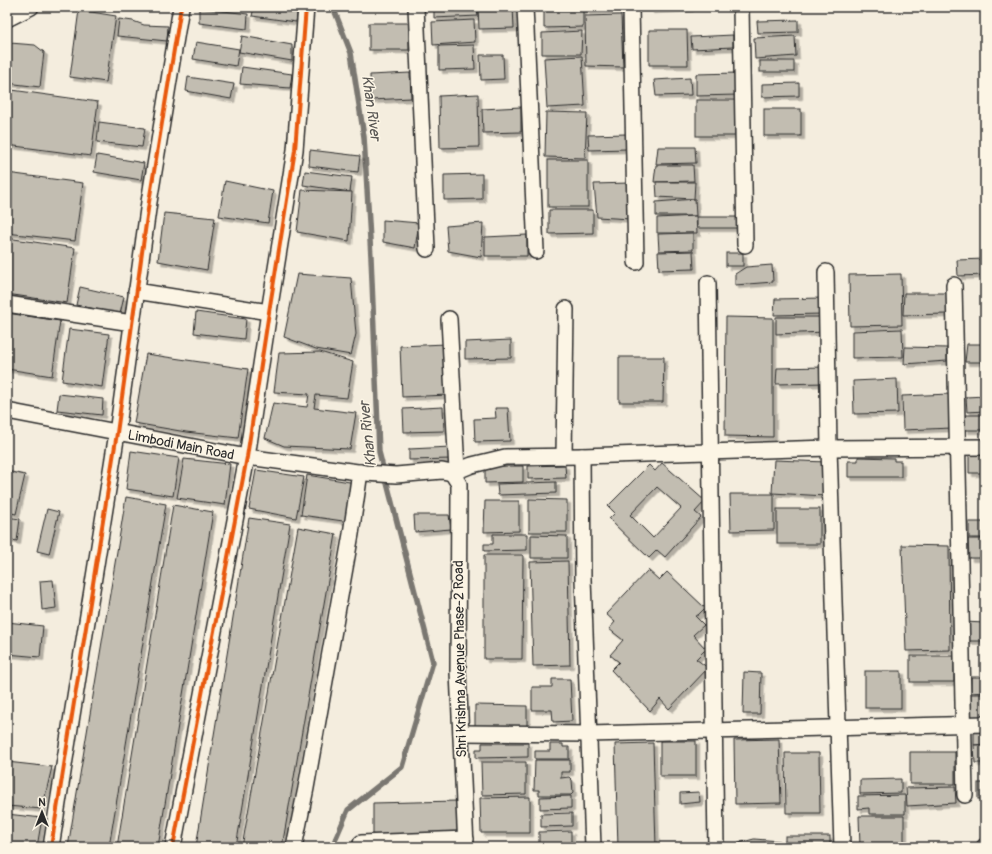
<svg xmlns="http://www.w3.org/2000/svg" width="992" height="854" font-family="Pangolin,sans-serif">
<defs>
<filter id="shadow"><feDropShadow dx="3.5" dy="3.5" stdDeviation="0" flood-color="#0004"/></filter>
</defs>
<rect width="100%" height="100%" fill="#f4edde"/>
<filter id="ink" filterUnits="userSpaceOnUse"><feTurbulence type="fractalNoise" baseFrequency=".025" numOctaves="2"/><feDisplacementMap in="SourceGraphic" scale="8" xChannelSelector="R" yChannelSelector="G"/><feConvolveMatrix kernelMatrix="1 2 1 2 8 2 1 2 1" color-interpolation-filters="sRGB"/></filter>
<g filter="url(#ink)">
<g fill="none" stroke-linecap="round" stroke-linejoin="round">
<!-- stream -->
<path stroke="#7a7771" stroke-width="5.5" d="M332 847 348 810 402 767 433 662 379 452 371 257 364 137 351 53 333 7"/>
</g>
<!-- building -->
<g fill="#c2bdb1" stroke="#2b2b2b" fill-rule="evenodd" filter="url(#shadow)">
<path d="M254 7H298L296 22 252 16Z"/>
<path d="M434 7H477L478 16 434 18Z"/>
<path d="M478 7H513L514 28 479 29Z"/>
<path d="M544 7H583V27L544 28Z"/>
<path d="M586 7H622V10L586 11Z"/>
<path d="M650 7H690V8L650 10Z"/>
<path d="M199 8 248 14 247 29 199 23Z"/>
<path d="M79 10 116 16 106 82 70 77Z"/>
<path d="M621 15 623 67 586 66 585 16Z"/>
<path d="M119 19 133 21 144 25 168 26 167 41 117 36Z"/>
<path d="M474 20 475 42 433 45 432 22Z"/>
<path d="M798 20V32L758 33 757 21Z"/>
<rect x="369" y="23" width="40" height="27"/>
<path d="M649 30H687L688 65H649Z"/>
<path d="M582 31 581 54H542V33Z"/>
<path d="M733 35V47L692 49 691 37Z"/>
<path d="M7 36 10 43 35 45 44 52 40 87 7 83Z"/>
<path d="M242 36 292 45V61L239 52Z"/>
<path d="M795 36 796 56 755 59 754 38Z"/>
<path d="M196 42 239 49 236 66 193 59Z"/>
<path d="M474 45 475 69 439 70V46Z"/>
<path d="M480 55H503L504 79 481 80Z"/>
<path d="M582 56 585 106 547 108 544 58Z"/>
<rect x="760" y="61" width="34" height="11"/>
<path d="M242 67 292 74 290 88 240 84Z"/>
<path d="M410 73 411 98 371 100 370 75Z"/>
<path d="M737 73V95L696 96V74Z"/>
<path d="M188 77 234 84 231 99 186 91Z"/>
<path d="M690 78 691 95 656 96 654 80Z"/>
<path d="M799 83V96L762 97V84Z"/>
<path d="M12 90 98 102 91 156 7 145V128Z"/>
<path d="M478 94 479 147 440 148 439 96Z"/>
<rect x="696" y="100" width="39" height="36"/>
<path d="M521 107V132L483 133 482 109Z"/>
<rect x="764" y="109" width="37" height="27"/>
<path d="M546 112 587 113 585 158 545 157Z"/>
<path d="M99 122 145 128 142 147 97 142Z"/>
<path d="M627 134V149L589 150 588 135Z"/>
<path d="M658 147H695L696 163 656 164Z"/>
<path d="M310 150 360 156 358 172 309 166Z"/>
<path d="M97 155 144 163 141 180 94 172Z"/>
<rect x="548" y="160" width="40" height="47"/>
<path d="M656 165H693L694 181 654 182Z"/>
<path d="M305 171 352 177 350 192 303 185Z"/>
<path d="M7 173 83 183 75 241 7 233Z"/>
<path d="M482 174V199L444 200V175Z"/>
<path d="M225 181 273 191 268 223 219 216Z"/>
<path d="M656 182H695L694 199 657 197Z"/>
<path d="M629 183 631 219 597 217 594 184Z"/>
<path d="M302 190 352 192 349 241 297 232Z"/>
<path d="M695 199 696 216H656V202Z"/>
<path d="M549 210H593V233L549 234Z"/>
<path d="M164 213 215 218 207 270 158 261Z"/>
<path d="M696 216 697 233H657V218Z"/>
<rect x="697" y="217" width="41" height="11"/>
<path d="M383 220 419 223 415 248 383 242Z"/>
<path d="M483 223 481 257 448 251 446 226Z"/>
<path d="M693 233V250L659 251 658 234Z"/>
<path d="M527 235V256H485V237Z"/>
<path d="M7 238 75 248 67 303 7 294Z"/>
<path d="M693 251 694 269 659 270 658 252Z"/>
<rect x="726" y="253" width="17" height="13"/>
<path d="M985 259V275L958 276 957 260Z"/>
<path d="M772 265 773 282 735 285V274L746 267Z"/>
<path d="M297 274 351 278 356 334 351 355 316 349 284 337Z"/>
<path d="M901 274 902 325 850 326 849 275Z"/>
<path d="M80 287 124 297 120 314 76 305Z"/>
<path d="M904 293H947V314L903 315Z"/>
<path d="M823 298V314L774 315 775 299Z"/>
<path d="M196 312 246 319 244 339 194 333Z"/>
<path d="M7 313 60 321 52 376 7 369Z"/>
<path d="M726 317 773 318V437L725 436Z"/>
<path d="M776 317H824L825 332 776 334Z"/>
<path d="M69 329 109 334 102 387 62 381Z"/>
<path d="M902 329 903 357 852 358V331Z"/>
<path d="M511 340V358L465 359V342Z"/>
<path d="M446 344 448 395 402 397 400 346Z"/>
<path d="M967 344H985V362H965Z"/>
<path d="M905 347 947 348V361L904 364Z"/>
<path d="M320 352 353 362 347 398 316 395 314 408 356 413 350 449 284 446 265 438 273 403 307 407 309 394 274 392 279 353Z"/>
<path d="M146 354 248 369 238 438 186 432 134 423Z"/>
<path d="M619 357H664L663 402H619Z"/>
<path d="M825 367V383L776 384 777 368Z"/>
<path d="M897 379 898 413 854 414 853 381Z"/>
<path d="M59 394 103 399 102 415 57 410Z"/>
<path d="M950 394 952 428 903 430 902 396Z"/>
<path d="M985 396V411L967 412 966 397Z"/>
<path d="M443 407 444 431 404 432 403 409Z"/>
<path d="M495 408H508L510 441 475 442 474 419 496 418Z"/>
<rect x="965" y="415" width="20" height="15"/>
<path d="M451 447V459L409 460V449Z"/>
<path d="M131 451 179 458 173 496 126 489Z"/>
<path d="M969 454 985 455V473H969Z"/>
<path d="M858 457 894 458V461H901V477H848V461H858Z"/>
<path d="M184 459 230 464 225 505 177 498Z"/>
<path d="M774 460 827 462 826 496 772 493Z"/>
<path d="M662 463 705 501 695 512 701 517 665 557 657 550 649 558 609 519 615 513 608 506 649 465 655 471ZM657 487 681 508 653 538 630 515Z"/>
<path d="M565 465 566 478 528 479V466Z"/>
<path d="M485 466H523V482L485 483Z"/>
<path d="M256 470 304 477 296 518 249 509Z"/>
<path d="M7 471 25 475 16 514 7 512Z"/>
<path d="M307 475 356 483 350 522 301 515Z"/>
<path d="M556 482V493L498 495 497 484Z"/>
<path d="M730 494H774V530L731 531Z"/>
<path d="M126 497 166 504 109 847H68Z"/>
<path d="M529 499 567 500V532H529Z"/>
<path d="M485 501H519V531L484 532Z"/>
<path d="M173 505 213 512 158 847H117Z"/>
<path d="M47 509 59 512 49 554 37 551Z"/>
<rect x="777" y="509" width="43" height="35"/>
<path d="M414 515H449L451 529 415 532Z"/>
<path d="M7 517 20 519 17 541 7 539Z"/>
<path d="M249 518 290 524 236 847H196Z"/>
<rect x="969" y="522" width="16" height="16"/>
<path d="M298 527 336 534 282 847H242Z"/>
<path d="M493 534H527V550L484 551V544H493Z"/>
<path d="M531 535 567 536V558H531Z"/>
<path d="M968 539H985V558H969Z"/>
<path d="M902 545 949 546 950 650 906 651Z"/>
<path d="M484 555H523L522 659H484Z"/>
<path d="M568 561 570 665 533 666 530 562Z"/>
<path d="M648 570 659 580 667 572 705 608 698 615 695 616 704 625 693 635 706 649 696 659 708 668 669 709 660 699 650 711 611 670 619 662 610 655 623 640 609 629 615 622 606 614Z"/>
<path d="M53 580 56 608 42 610 40 581Z"/>
<path d="M7 622 43 626 40 657 7 654Z"/>
<path d="M964 622 985 623V641H964Z"/>
<rect x="910" y="656" width="44" height="26"/>
<rect x="865" y="671" width="36" height="37"/>
<path d="M744 672 761 673 760 714H743Z"/>
<path d="M971 677H985V692L971 693Z"/>
<path d="M552 679H570L572 721 553 722 552 710H532V687H552Z"/>
<path d="M969 694H985V717L970 718Z"/>
<path d="M475 705 527 706V727L475 726Z"/>
<path d="M985 727V744L974 745V728Z"/>
<path d="M779 739 781 803 735 804 734 740Z"/>
<rect x="660" y="741" width="36" height="35"/>
<path d="M482 743H528V757L476 758V749H482Z"/>
<path d="M653 743 656 847H618L615 744Z"/>
<path d="M550 744H563V747H569V759H535V751H550Z"/>
<path d="M974 745H985V763H975Z"/>
<rect x="910" y="752" width="45" height="32"/>
<path d="M785 753H819L820 813H786Z"/>
<path d="M535 760H570V772H561V778L569 777 572 780 573 793 571 795H539V790H534Z"/>
<path d="M7 762 52 767 42 809 7 806Z"/>
<path d="M481 762H526V794L482 795Z"/>
<path d="M901 779V793L860 794V780Z"/>
<rect x="978" y="783" width="7" height="16"/>
<path d="M955 787 956 803 907 806 906 788Z"/>
<path d="M699 792 700 802 680 804V793Z"/>
<path d="M905 795V814H869V808L858 809V796Z"/>
<path d="M571 796V808L540 809V797Z"/>
<path d="M530 797V833H481L480 798Z"/>
<path d="M457 801 458 834 373 836V803Z"/>
<path d="M572 813V826L541 827V814Z"/>
<path d="M7 814 42 818 37 847H7Z"/>
<path d="M859 816H904V847H860Z"/>
<path d="M571 831V844H539V832Z"/>
<rect x="785" y="836" width="45" height="11"/>
<path d="M754 839 780 841V847H735V844Z"/>
</g>
<g fill="none" stroke-linecap="round" stroke-linejoin="round">
<defs>
<g id="street">
<path d="M416 7 427 249"/>
<path d="M525 7 536 251"/>
<path d="M631 7 636 262"/>
<path d="M741 7 745 245"/>
<path d="M7 19 31 7"/>
<path d="M826 272 829 448 842 847"/>
<path d="M708 283 716 847"/>
<path d="M954 285 965 795"/>
<path d="M136 291 269 312"/>
<path d="M7 304 132 323"/>
<path d="M449 319 457 471"/>
<path d="M7 411 247 457 365 473 396 475 442 471 452 473"/>
<path d="M564 456 566 309"/>
<path d="M582 456 583 579 593 847"/>
<path d="M452 473 472 465 505 457 582 456 829 448 985 447"/>
<path d="M452 473 459 484 458 672 466 847"/>
<path d="M461 733 589 734 985 724"/>
<path d="M361 843 466 839"/>
<path d="M51 847 117 433 149 202 181 7"/>
<path d="M173 847 247 457 269 312 295 150 306 7"/>
<path d="M294 847 306 788 351 534 360 472"/>
<path d="M984 847 985 846"/>
</g>
</defs>
<!-- street casing -->
<use href="#street" stroke="#2b2b2b" stroke-width="18"/>
<!-- street -->
<use href="#street" stroke="#fcf5e5" stroke-width="15"/>
<defs>
<g id="cycleway">
<path d="M51 847 117 433 149 202 181 7"/>
<path d="M173 847 247 457 269 312 295 150 306 7"/>
</g>
</defs>
<!-- cycleway casing -->
<use href="#cycleway" stroke="#fcf5e5" stroke-width="6"/>
<!-- cycleway -->
<use href="#cycleway" stroke="#e8590c" stroke-width="4"/>
</g>
</g>
<g text-anchor="middle" dominant-baseline="central" stroke-width="3" stroke-linejoin="round" paint-order="stroke">
<!-- street labels -->
<g font-size="14" fill="#2b2b2b" stroke="#fcf5e5">
<text transform="translate(181 445) rotate(11)">Limbodi Main Road</text>
<text transform="translate(460 659) rotate(-91)">Shri Krishna Avenue Phase-2 Road</text>
</g>
<!-- water labels -->
<g font-size="15" font-style="italic" fill="#595754" stroke="#fcf5e5">
<text transform="translate(371 108) rotate(82)">Khan River</text>
<text transform="translate(368 434) rotate(-96)">Khan River</text>
</g>
</g>
<!-- margin -->
<rect width="992" height="854" fill="none" stroke="#fcf5e5" stroke-width="24"/>
<rect x="12" y="12" width="968" height="830" fill="none" stroke="#2b2b2b" stroke-width="1.5" filter="url(#ink)"/>
<!-- north arrow -->
<g transform="translate(42 812)" stroke="#fcf5e5" stroke-width="3" paint-order="stroke">
<path d="M0-3L7 15L0 10L-7 15Z" fill="#2b2b2b"/>
<text y="-6" font-size="11" font-weight="bold" text-anchor="middle" fill="#2b2b2b">N</text>
</g>
</svg>
